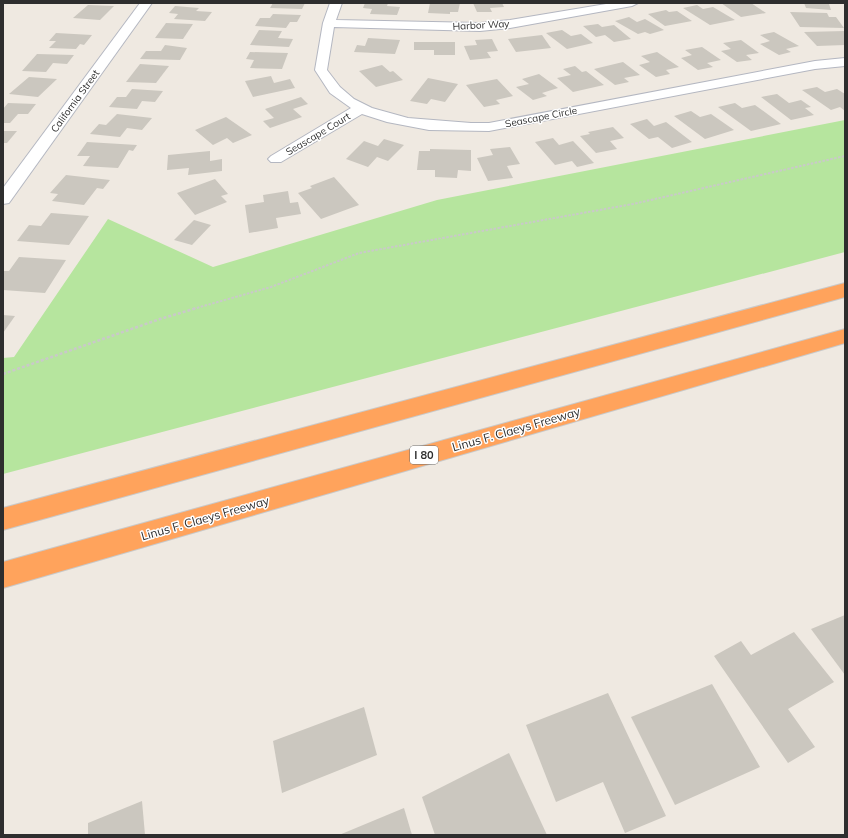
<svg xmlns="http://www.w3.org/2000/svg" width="848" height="838" font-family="Mulish,sans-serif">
<rect width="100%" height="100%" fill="#efe9e1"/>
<!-- green -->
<path fill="#b6e59e" d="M845 120V252L3 474V358L14 357 108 219 213 267 437 200Z"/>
<!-- building -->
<g fill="#cbc7bf">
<path d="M273 3H305L302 9 270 8Z"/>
<path d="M365 3H388L387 6 400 7 397 15 370 14 372 9 363 8Z"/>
<path d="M430 3H460L458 12H450V14L428 13Z"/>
<path d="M473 3H502L504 7 490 8 492 12H477Z"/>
<path d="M721 3H751L766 13 741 17Z"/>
<path d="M804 3 829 4 831 10 806 8Z"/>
<path d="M88 5 114 6 100 20 73 18Z"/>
<path d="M697 5 703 9 713 7 735 20 710 25 683 8Z"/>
<path d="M175 6 199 8 196 11 212 12 205 21 174 19 178 14 169 13Z"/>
<path d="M666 10 669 12 677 11 692 21 665 26 648 14Z"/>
<path d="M790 12 827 13 829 17H836L844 28 800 27Z"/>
<path d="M273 14 301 15 297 22H290L286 28 255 26 260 18H270Z"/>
<path d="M629 17 637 22 645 19 664 30 650 34 645 32 638 34 615 21Z"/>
<path d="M166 23 193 24 183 39 155 38Z"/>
<path d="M598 24 602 27 614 25 631 39 614 42 605 35 596 37 583 26Z"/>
<path d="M259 30 282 31 278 38 293 39 289 47 250 45Z"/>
<path d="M562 30 571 36 581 34 593 43 567 49 546 33Z"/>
<path d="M845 31V45L817 46 804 32Z"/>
<path d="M774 32 799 46 786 49 791 52 779 55 760 44 770 41 760 35Z"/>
<path d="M56 33 92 35 84 45 80 44 76 49 49 48 56 41H49Z"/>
<path d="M542 35 551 48 516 52 508 39Z"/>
<path d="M368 38 400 40 395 54 354 52 357 45 365 46Z"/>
<path d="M492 39 498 51 487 52 491 58 470 60 464 46 477 45 475 40Z"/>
<path d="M741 40 759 53 746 55 752 60 737 62 721 51 731 49 723 43Z"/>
<path d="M414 42H455V55H434V50H414Z"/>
<path d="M165 45 187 48 180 60 140 59 146 51H161Z"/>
<path d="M702 47 721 60 707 63 713 67 698 70 681 58 692 55 685 50Z"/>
<path d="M250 52 288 53 282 69 250 68 254 60 246 59Z"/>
<path d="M657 52 679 67 666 70 670 74 656 77 639 65 650 62 641 56Z"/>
<path d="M37 54 74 55 67 64 53 63 46 72 22 71Z"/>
<path d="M623 62 640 75 624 78 629 82 615 85 594 69Z"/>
<path d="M140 64 169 66 156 83 126 82Z"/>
<path d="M382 65 390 72 393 71 403 80 376 87 359 71Z"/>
<path d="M575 66 582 72 586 71 604 85 573 92 557 78 571 75 563 69Z"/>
<path d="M539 74 558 88 542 93 547 96 533 100 516 87 529 84 522 79Z"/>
<path d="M271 76 274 83 290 79 295 88 253 97 245 81Z"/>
<path d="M29 77 57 79 38 97 9 94Z"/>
<path d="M428 78 458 84 445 102 431 99 427 104 410 101Z"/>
<path d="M497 79 513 96 496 100 500 104 484 107 466 85Z"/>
<path d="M817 87 825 92 837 89 845 94V111L840 107 831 110 802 90Z"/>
<path d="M132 89 163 91 155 102 142 101 137 109 109 107 117 97H126Z"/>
<path d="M777 94 789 103 801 100 811 107 805 108 814 115 791 120 761 97Z"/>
<path d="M301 97 308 104 293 109 302 117 270 128 263 121 274 118 265 109Z"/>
<path d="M8 103 36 104 28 114H18L10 123H3V109Z"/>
<path d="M735 103 742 108 755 105 781 124 751 131 718 107Z"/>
<path d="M691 111 700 117 711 114 734 130 705 139 674 116Z"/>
<path d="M117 114 152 118 142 130 127 128 120 137 90 134 99 124 106 125Z"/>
<path d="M226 117 252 135 233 143 227 138 213 145 195 130Z"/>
<path d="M647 119 654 126 666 122 692 142 672 148 658 137 649 139 630 124Z"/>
<path d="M613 127 624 138 610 141 617 149 596 153 580 136 590 134 588 132Z"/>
<path d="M3 131H17L7 143H3Z"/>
<path d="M553 138 559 145 573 141 594 163 577 167 572 161 555 165 535 142Z"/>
<path d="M384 139 404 145 388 161 377 157 368 167 346 159 364 141 378 146Z"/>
<path d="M87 142 137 145 133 151 129 150 118 168 83 166 90 156H77Z"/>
<path d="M510 147 520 164 507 166 513 178 488 181 477 158 493 155 490 149Z"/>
<path d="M430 149 471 150V171L458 170 457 178 435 177V170H417L419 151H430Z"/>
<path d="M210 151V161L222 159V171L188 175 189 168 167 170 168 155Z"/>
<path d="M66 175 110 180 103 189 97 188 84 205 52 201 58 194 50 193Z"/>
<path d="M334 177 359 205 321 219 298 193 312 188 310 186Z"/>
<path d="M215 179 228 194 221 196 227 202 195 215 177 193Z"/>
<path d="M288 191 290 203 298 202 301 214 276 218 278 228 249 233 245 205 264 202 263 195Z"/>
<path d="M51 213 89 216 69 245 17 241 29 225 41 226Z"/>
<path d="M194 220 211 225 192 245 174 240Z"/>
<path d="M19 257 66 260 45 293 3 290V271H9Z"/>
<path d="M3 315 15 316 3 333Z"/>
<path d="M845 615V675L811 629Z"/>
<path d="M794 632 834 682 788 709 815 747 788 763 714 656 741 641 751 655Z"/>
<path d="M712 684 760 767 675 805 631 717Z"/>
<path d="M608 693 666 816 625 833 603 782 556 802 526 725Z"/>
<path d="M364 707 377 755 282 793 273 741Z"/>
<path d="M509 753 547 835H435L422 797Z"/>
<path d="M142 801 145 835H88V823Z"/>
<path d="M404 808 412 835H339Z"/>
</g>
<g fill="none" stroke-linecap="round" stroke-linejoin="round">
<defs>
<path id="minor" d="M330 3H342L336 20 480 23 510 20 612 3H638L632 6 510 28 480 31 334 27 327 70 340 87 354 99 372 108 408 118 471 123H489L815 61 845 58V66L815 69 489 131 429 130 387 122 362 114 281 162H271L268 159 271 156 351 108 330 93 315 70 323 23Z"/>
<path id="tertiary" d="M140 3H152L9 203 3 204V188Z"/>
<g id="motorway">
<path d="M845 283V297L3 530V508Z"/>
<path d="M845 329V343L3 588V562Z"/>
</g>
</defs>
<!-- minor casing -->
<use href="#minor" stroke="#b4b7c1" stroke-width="2"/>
<!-- tertiary casing -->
<use href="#tertiary" stroke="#b4b7c1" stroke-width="2"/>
<!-- motorway casing -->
<use href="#motorway" stroke="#c9c9c9" stroke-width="2"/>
<!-- path-far1 -->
<path stroke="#c9c9c9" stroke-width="2" stroke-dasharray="2.5 1.5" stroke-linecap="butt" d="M193 309 271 287 359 253 633 204 845 156"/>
<!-- path -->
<path stroke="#c9c9c9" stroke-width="2.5" stroke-dasharray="3 2" stroke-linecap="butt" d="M3 374 160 319 197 308"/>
<!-- minor -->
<use href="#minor" fill="#fff" fill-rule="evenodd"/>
<!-- tertiary -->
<use href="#tertiary" fill="#fff" fill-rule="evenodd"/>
<!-- motorway -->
<use href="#motorway" fill="#ffa35c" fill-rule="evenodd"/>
</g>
<g text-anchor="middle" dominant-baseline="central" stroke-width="3" stroke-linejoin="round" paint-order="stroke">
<!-- far-street labels -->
<g font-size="10" fill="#2e2e2e" stroke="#fff">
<text transform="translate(481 25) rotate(-3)">Harbor Way</text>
<text transform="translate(75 101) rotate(-54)">California Street</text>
<text transform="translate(541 117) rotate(-11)">Seascape Circle</text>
<text transform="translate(318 134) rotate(-31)">Seascape Court</text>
</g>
<!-- shield labels -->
<rect fill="#fff" stroke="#6d6d6d" stroke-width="1" x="410" y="446" width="28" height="18" rx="3"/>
<g font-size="11" font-weight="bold" fill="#2e2e2e">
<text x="424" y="455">I 80</text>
</g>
<!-- street labels -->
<g font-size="12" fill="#2e2e2e" stroke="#fff">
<text transform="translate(516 429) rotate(-16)">Linus F. Claeys Freeway</text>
<text transform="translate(205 518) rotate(-16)">Linus F. Claeys Freeway</text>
</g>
</g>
<!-- border -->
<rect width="848" height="838" fill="none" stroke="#2e2e2e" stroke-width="8"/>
</svg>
